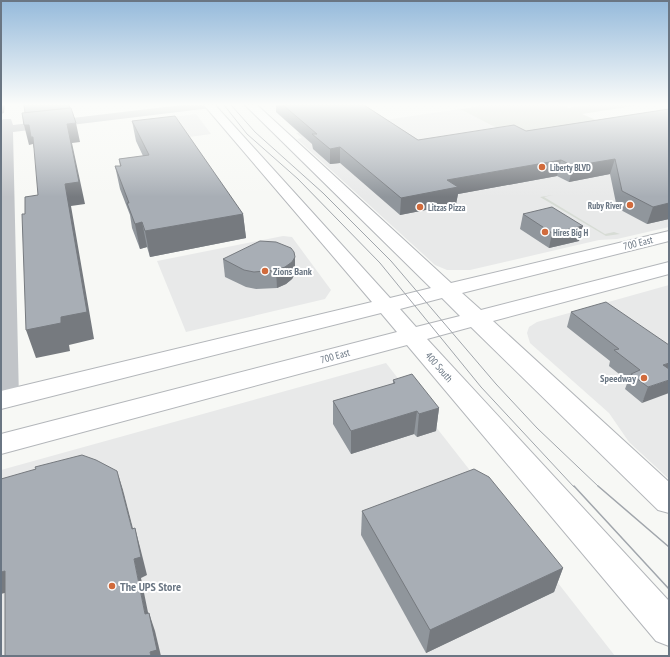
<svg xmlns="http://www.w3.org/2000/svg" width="670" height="657" font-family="'PT Sans Narrow',sans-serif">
<rect width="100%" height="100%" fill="#f7f8f5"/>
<!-- built -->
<g fill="#e8e9e9">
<path d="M460 109 514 137 669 112V227L617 239 599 240 470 270H447L435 265 297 139 302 138 296 133Z"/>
<path d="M196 114 211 134 160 141 148 120Z"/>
<path d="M283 236 292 237 331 290 325 299 186 332 157 261Z"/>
<path d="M669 285V479L629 442 609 413 530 343 527 333 529 327 537 322Z"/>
<path d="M386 363 615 656H1V470Z"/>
</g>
<!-- green -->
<g fill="#d7dcd5">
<path d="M475 105H560L568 108 591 105H639L582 114 603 123 514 137 460 109 477 107Z"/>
<path d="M553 195 544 197 605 234 614 232 620 234 606 236 540 197Z"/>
</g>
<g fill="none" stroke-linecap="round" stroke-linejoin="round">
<defs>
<path id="primary" d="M204 105H215L390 298 431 288 245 105H257L451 283 669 231V241L462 293 481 310 669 262V274L493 321 669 482V513L658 510 471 327 427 339 669 601V646L656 641 407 345 1 454V434L397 332 381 313 1 409V391L372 302ZM442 298 460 316 416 327 400 309Z"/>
</defs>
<!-- primary casing -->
<use href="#primary" stroke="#b3b6ba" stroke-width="2"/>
<!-- minor -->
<path fill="#c1c4c8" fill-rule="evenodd" d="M182 105H216L211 108 13 132 19 399 15 405 6 408 1 406V122L3 119H11L13 125Z"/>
<!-- primary -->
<use href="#primary" fill="#fff" fill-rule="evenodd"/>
<!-- tram-far1 -->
<g stroke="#a1a6ac" stroke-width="1">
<path d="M224 105 247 134 298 179 380 263 481 387 574 487"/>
<path d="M231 105 255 132 323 193 391 261 496 384 537 428 599 487"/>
</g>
<!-- tram -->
<g stroke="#a1a6ac" stroke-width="1.5">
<path d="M574 486 669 589"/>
<path d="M598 486 669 547"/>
</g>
</g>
<!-- wall -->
<g fill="#90969c">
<path d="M276 105H364L418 140 526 131 669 109V219L647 224 617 208 610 174 569 182 557 176 458 194 456 204 400 215 340 163 330 164 313 149 312 144 276 112Z"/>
<path d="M132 121 243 214 246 238 150 257 147 247 140 249 132 228 130 215 120 189 115 166H120L119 159 143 156 136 141Z"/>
<path d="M523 214 583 226 579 241 549 248 520 229Z"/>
<path d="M223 259 295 274 292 279 286 284 277 288 256 289 246 287 225 277Z"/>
<path d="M571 312 669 345 642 403 625 389 628 381 609 366 610 361 567 327Z"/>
<path d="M393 380 439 408 436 431 417 437 414 434 351 454 333 424V401L393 384Z"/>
<path d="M362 511 563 568 554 592 426 653 361 535Z"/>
</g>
<!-- shaded-wall -->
<g fill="#767a7f">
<path d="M2 105H5L4 113 1 114V106Z"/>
<path d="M76 123 80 142 72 143 85 204 71 206 94 339 69 345 70 351 36 358 26 330 61 317 67 124Z"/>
<path d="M24 125H29L33 137 36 157 33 144 29 145Z"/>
<path d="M340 147V163L330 164V149Z"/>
<path d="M615 159 610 174 569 182 573 166Z"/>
<path d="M561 160 557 176 458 194 456 204 400 215 401 198 447 180Z"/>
<path d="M669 203V219L647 224 653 207Z"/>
<path d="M243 214 246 238 150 257 145 231Z"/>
<path d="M142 222 147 247 140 249 135 224Z"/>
<path d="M583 226 579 241 549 248 552 233Z"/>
<path d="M295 257V274L292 279 286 284 277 288 276 270Z"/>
<path d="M669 363V376L663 365Z"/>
<path d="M669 380V393L642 403 648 387Z"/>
<path d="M439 408 436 431 417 437 419 414Z"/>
<path d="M417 411 414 434 351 454V431Z"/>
<path d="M117 471 123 490 138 548 132 529Z"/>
<path d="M135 528 140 547 147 575 141 578 152 632 145 614 134 559Z"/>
<path d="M563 568 554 592 426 653 430 630Z"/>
<path d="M5 571 15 590 1 594V572Z"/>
<path d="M149 613 155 631 161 656H151L150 652Z"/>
</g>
<!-- building -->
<g fill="#a8aeb5" stroke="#767a7f">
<path d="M24 105H69L70 108 25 113Z"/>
<path d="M283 105H364L418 140 514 125 526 131 669 109V203L653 207 622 191 615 159 573 166 561 160 447 180 458 187 401 198 340 147 330 149 312 134H317Z"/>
<path d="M71 108 76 123 67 124 79 182 65 184 87 312 61 317V323L26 330 22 214H25V197L38 195 33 137H31L29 125H24L22 113Z"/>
<path d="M175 116 243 214 145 231 142 222 135 224 127 203H129L115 166H121L119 159 149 155 132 121Z"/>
<path d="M552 207 583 226 552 233 523 214Z"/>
<path d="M260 241 276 242 291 248 294 252 295 257 292 262 285 267 276 270 254 272 244 270 223 259Z"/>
<path d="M606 302 669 345V363L663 365 669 369V380L648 387 631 374 640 370 614 350 619 349 571 312Z"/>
<path d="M412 374 439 408 419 414 417 411 351 431 333 401 395 383 393 380Z"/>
<path d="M82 455 96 460 117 471 132 529 135 528 141 557 134 559 145 614 149 613 157 650 150 652 151 656H5V571L1 572V479L36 469 35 467Z"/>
<path d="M474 469 489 477 563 568 430 630 362 511Z"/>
</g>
<!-- sky -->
<linearGradient id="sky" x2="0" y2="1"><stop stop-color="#95badb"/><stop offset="0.53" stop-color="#fbfcfa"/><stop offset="1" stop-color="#fbfcfa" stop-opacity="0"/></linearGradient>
<rect width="670" height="197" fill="url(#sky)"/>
<!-- markers -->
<g fill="#d16b3c" stroke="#fff" stroke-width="1.5">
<circle cx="542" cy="167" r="4"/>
<circle cx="630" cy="205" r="4"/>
<circle cx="420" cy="207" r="4"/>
<circle cx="545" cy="232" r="4"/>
<circle cx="265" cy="271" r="4"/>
<circle cx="644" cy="378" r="4"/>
<circle cx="112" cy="586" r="4"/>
</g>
<g text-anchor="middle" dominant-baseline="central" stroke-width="4" stroke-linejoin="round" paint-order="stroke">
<!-- far-poi labels -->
<g font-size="9" font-weight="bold" fill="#6a7683" stroke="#fff" text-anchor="start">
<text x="550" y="167">Liberty BLVD</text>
<text x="622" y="205" text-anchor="end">Ruby River</text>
<text x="428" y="207">Litzas Pizza</text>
<text x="553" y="232">Hires Big H</text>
</g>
<!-- street labels -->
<g font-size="10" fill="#6a7683" stroke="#fff">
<text transform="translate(638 243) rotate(-14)">700 East</text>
<text transform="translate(335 356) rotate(-16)">700 East</text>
<text transform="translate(439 367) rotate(49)">400 South</text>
</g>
<!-- poi labels -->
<g font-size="10" font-weight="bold" fill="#6a7683" stroke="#fff" text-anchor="start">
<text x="273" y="271">Zions Bank</text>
<text x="636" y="378" text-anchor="end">Speedway</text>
</g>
<!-- near-poi labels -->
<g font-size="12" font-weight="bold" fill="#6a7683" stroke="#fff" text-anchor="start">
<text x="120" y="586">The UPS Store</text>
</g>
</g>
<!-- border -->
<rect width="670" height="657" fill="none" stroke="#6a7683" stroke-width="4"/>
</svg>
